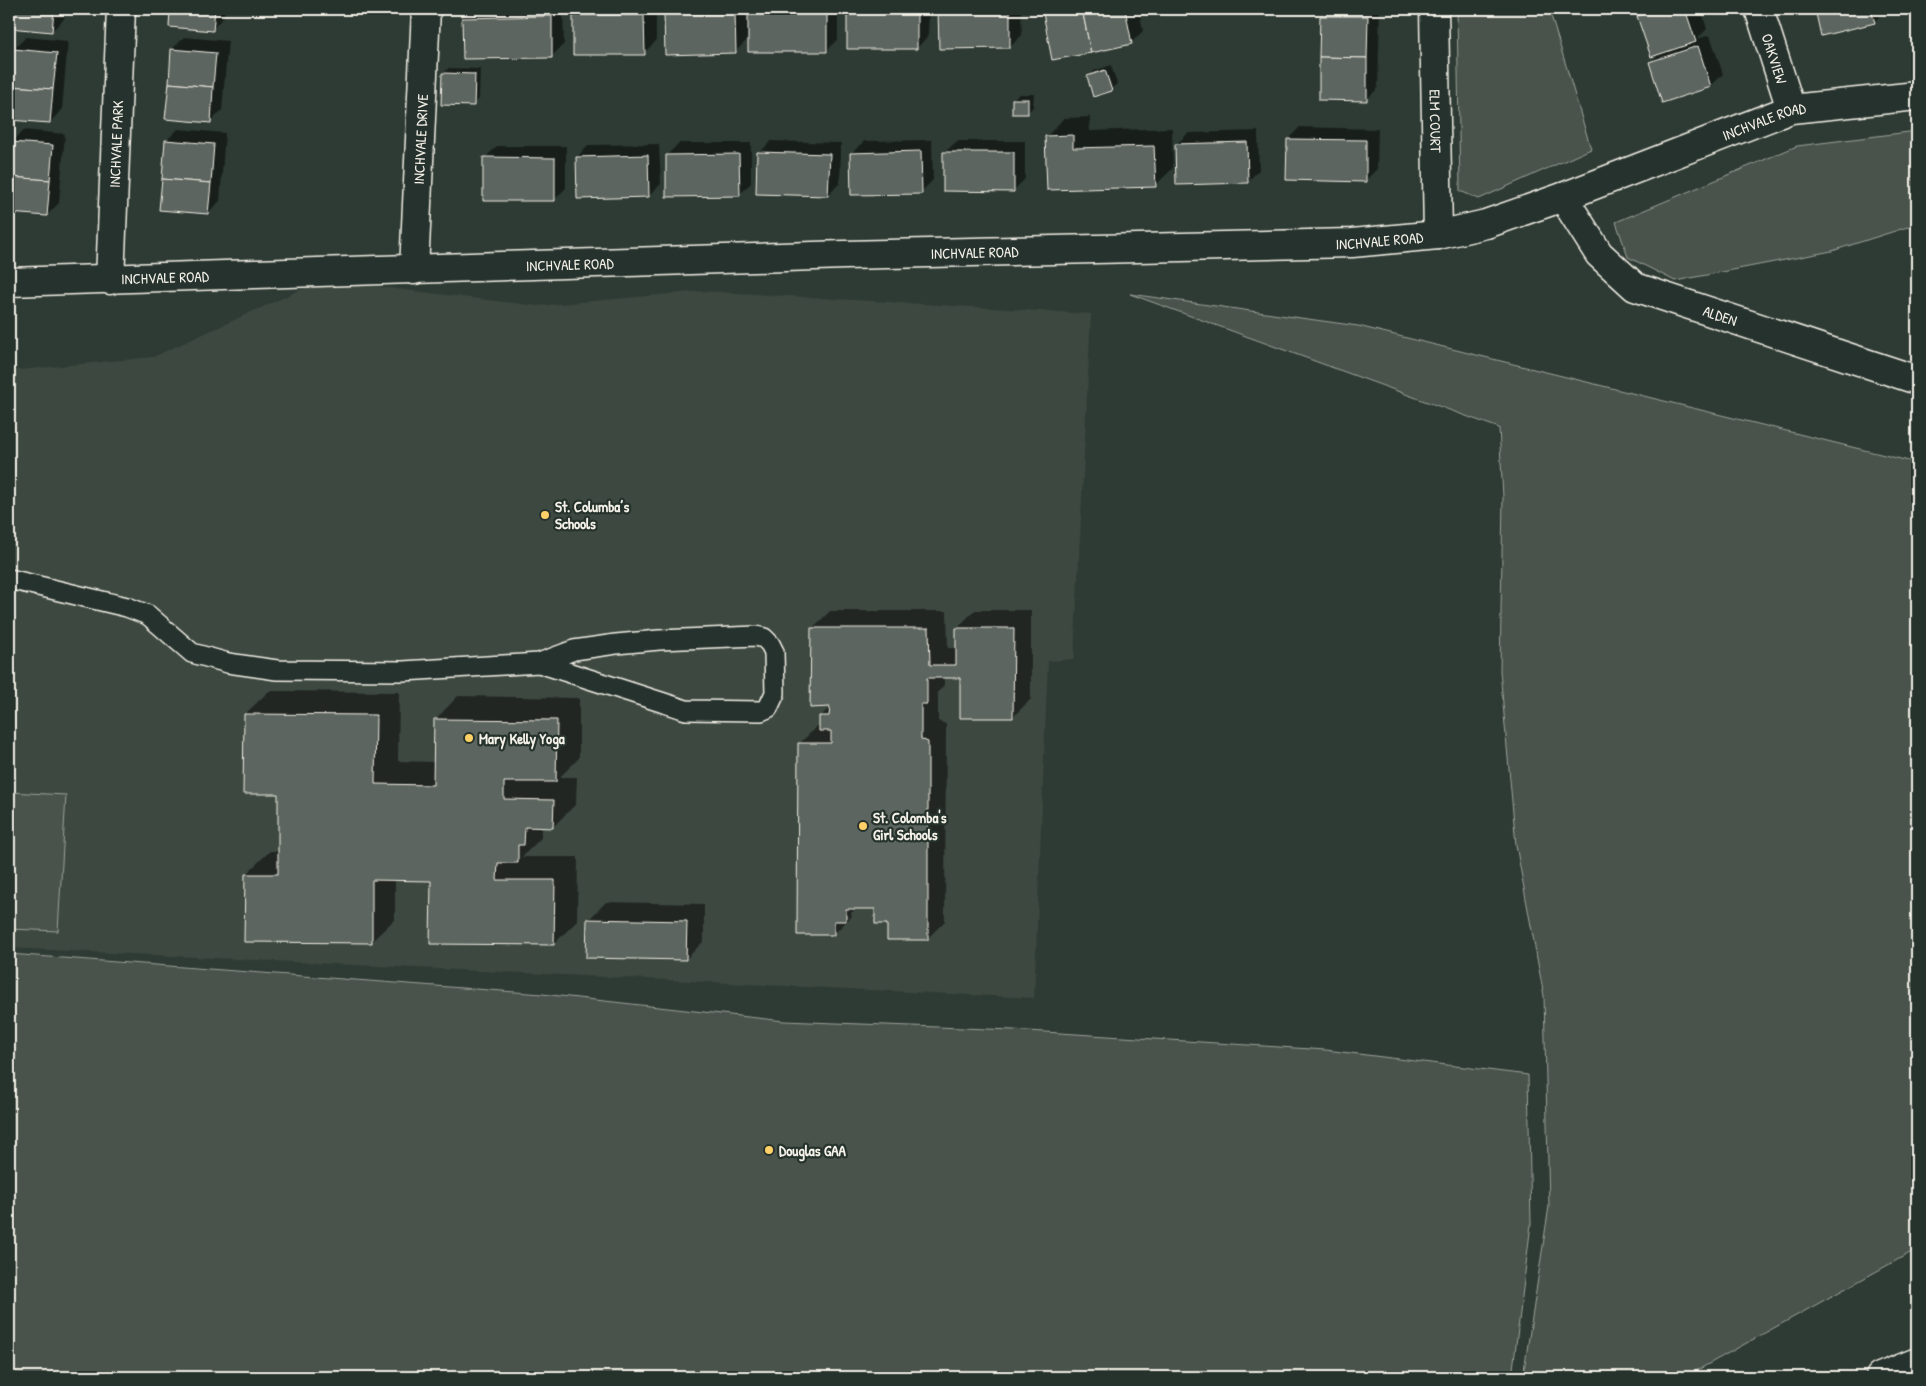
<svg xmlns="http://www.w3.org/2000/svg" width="1926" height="1386" font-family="'Patrick Hand',sans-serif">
<rect width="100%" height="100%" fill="#2e3b34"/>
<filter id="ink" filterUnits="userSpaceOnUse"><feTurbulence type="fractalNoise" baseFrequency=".02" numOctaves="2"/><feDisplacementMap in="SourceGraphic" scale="10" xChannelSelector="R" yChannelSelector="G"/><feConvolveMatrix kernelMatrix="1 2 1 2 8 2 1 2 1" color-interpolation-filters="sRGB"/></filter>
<g filter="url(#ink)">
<!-- built -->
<path fill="#3c4841" d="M322 280 537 306 703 291 1091 314 1074 659 1048 661 1034 998 9 948V371L153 357Z"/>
<!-- green -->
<g fill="#48524c" stroke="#9ea29a">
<path d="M1457 9H1549L1591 149 1479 199 1460 191Z"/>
<path d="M1917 131V224L1832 251 1675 281 1628 257 1616 222 1797 146Z"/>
<path d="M1130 294 1358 326 1917 463V1249L1685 1377H1523L1549 1206 1544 996 1516 845 1500 671 1503 497 1499 428Z"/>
<path d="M9 792 66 795 58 931 9 929Z"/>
<path d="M9 954 542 994 784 1021 1013 1030 1326 1050 1528 1075 1531 1224 1512 1377H9Z"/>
</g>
<!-- shadow -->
<g fill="#0007">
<path d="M12 9H65L64 19 52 31 11 27Z"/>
<path d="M172 9H225L224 17 212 29 170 26Z"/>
<path d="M473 9H563L564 44 552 56 463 18Z"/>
<path d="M581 9H656V41L644 53 574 16Z"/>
<path d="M671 9H747V14L753 9H838V39L827 51 749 38 736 51 665 14Z"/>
<path d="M851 9H929L928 36 917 48 849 12Z"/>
<path d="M939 9H1021L1022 35 1010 47H940Z"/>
<path d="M1049 9H1139L1143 31 1131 43 1044 13Z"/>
<path d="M1329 9H1380L1378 88 1366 100 1322 16Z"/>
<path d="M1646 9H1701L1707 29 1697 39 1710 35 1723 74 1711 86 1663 101 1651 62 1660 53 1639 16Z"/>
<path d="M1816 9H1886V10L1874 22 1822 35Z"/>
<path d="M26 37 68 41 62 110 50 122 9 119 14 49Z"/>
<path d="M184 37 228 41 222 110 210 122 172 49Z"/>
<path d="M1111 65 1117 84 1111 89 1088 77 1094 71Z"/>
<path d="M449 68 480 69 479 99 473 105 443 73Z"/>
<path d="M1019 94H1034L1033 107 1028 112 1013 99Z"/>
<path d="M1090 117V131L1172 128 1173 168 1155 186 1047 136 1064 118Z"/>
<path d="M1300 127 1378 129 1377 169 1365 181 1288 139Z"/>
<path d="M178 129 225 133 220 201 208 213 166 141Z"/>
<path d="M24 130 65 134 59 203 47 215 9 212V176L12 142Z"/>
<path d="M1258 131 1259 170 1247 182 1176 145 1188 133Z"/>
<path d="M932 140 933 180 921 192 852 153 864 141Z"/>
<path d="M771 141 841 143 840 183 828 195 759 153Z"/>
<path d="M957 141H1025V179L1013 191 945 152Z"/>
<path d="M679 143H751V183L739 195 667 155Z"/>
<path d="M659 144 661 184 649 196 577 157 589 145Z"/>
<path d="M497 146H566V188L554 200 485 158Z"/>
<path d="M975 610H1031V699L1013 717 962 677 944 676V685L938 692V721L946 724 945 921 927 939 888 923 876 908H857L851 913 852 916 834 934 799 744 817 726H821V716L831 706 812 629 830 611H947L948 648H957V628Z"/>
<path d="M269 691 399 692 398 761 434 762 435 720 458 696 579 698V758L560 777H577L576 804 553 827H541V838L522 857H578L577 921 554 944 432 880 395 879V919L371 942 246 874 270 851H279L280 793 245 714Z"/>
<path d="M606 902 704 904V941L686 959 588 920Z"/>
</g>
<!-- building -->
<g fill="#5c655e" stroke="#f4f1e8">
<path d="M11 9H54L52 32 9 28Z"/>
<path d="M170 9H215L213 31 169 27Z"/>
<path d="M938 9H1010V48L939 49Z"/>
<path d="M1065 9H1082L1091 53 1052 60 1043 13Z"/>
<path d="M1082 9H1125L1132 44 1091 53Z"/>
<path d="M1660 9H1685L1696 42 1651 57 1637 16Z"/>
<path d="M1815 9H1871L1875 23 1821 36Z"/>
<path d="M827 11V52H748V12Z"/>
<path d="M847 11 917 12V49H847Z"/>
<path d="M735 13 736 53 665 55 664 14Z"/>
<path d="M573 15H644L645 55H573Z"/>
<path d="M552 16V58L463 59 462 18Z"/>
<path d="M1320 16H1368L1367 58 1319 57Z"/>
<path d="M1698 46 1711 87 1662 103 1649 62Z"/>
<path d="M13 49 57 53 53 89 10 86Z"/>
<path d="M171 49 216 53 213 87 169 83Z"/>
<path d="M1319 57 1367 58V101L1319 100Z"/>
<path d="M1105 70 1112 91 1093 97 1087 76Z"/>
<path d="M442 73 475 74 474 106 441 105Z"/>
<path d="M169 83 213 87 211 123 165 119Z"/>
<path d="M10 86 53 89 50 123 9 120Z"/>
<rect x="1012" y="99" width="16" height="15"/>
<path d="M1073 135V148L1154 146 1156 187 1047 190 1045 136Z"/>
<path d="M1287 139 1366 140V182L1286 180Z"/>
<path d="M165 140 214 144 211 183 162 179Z"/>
<path d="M10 142 53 145 50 180 9 177Z"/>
<path d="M1247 142 1248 183 1176 185 1175 144Z"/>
<path d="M921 151 922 194 851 195 850 153Z"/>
<path d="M757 152 830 154 828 196 756 194Z"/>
<path d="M943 152H1014V192L943 191Z"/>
<path d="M739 154 740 196 666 197V155Z"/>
<path d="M648 155 649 197 577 199 576 157Z"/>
<path d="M483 157 555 158V201H483Z"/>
<path d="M9 177 50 180 47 216 9 213Z"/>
<path d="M162 179 211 183 208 214 159 210Z"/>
<path d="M811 628H929L930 665H956V628H1014L1013 718H960V678H927V704H921V739L928 742V940H887V924H875V909H846V921H834V935H797L798 743H831V731H819V716H829L830 707 810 708Z"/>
<path d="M244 714 376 715 375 784 433 785 434 719 557 720 556 782H504V799L554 800 553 828 525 827 524 845H518V863H498L497 880H555L554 945 430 944 431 881 372 880V943L244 942 245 874H278V794H243Z"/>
<path d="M587 919 687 921 686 960 586 958Z"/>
</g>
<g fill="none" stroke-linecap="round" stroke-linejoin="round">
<defs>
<path id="lane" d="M9 579 127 607 148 615 192 653 228 663 277 670 403 671 539 663 574 650 616 644 659 640 756 636 764 638 770 644 774 652 775 693 768 708 761 711 686 710 539 663"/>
<g id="street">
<path id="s1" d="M1434 9 1438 235"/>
<path id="s2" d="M1759 9 1791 109"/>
<path id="s3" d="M1563 197 1599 254 1635 287 1917 380"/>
<path id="s4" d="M414 270 426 9"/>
<path id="s5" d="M110 280 121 9"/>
<path id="s6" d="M9 282 845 255 1352 243 1438 235 1486 224 1563 197 1791 109 1917 96"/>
</g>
<path id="highway" d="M1880 1377 1917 1362"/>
</defs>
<!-- lane casing -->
<use href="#lane" stroke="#f4f1e8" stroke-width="22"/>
<!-- street casing -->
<use href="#street" stroke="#f4f1e8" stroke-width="31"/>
<!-- highway casing -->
<use href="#highway" stroke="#f4f1e8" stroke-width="31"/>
<!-- lane -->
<use href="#lane" stroke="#26332d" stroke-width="19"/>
<!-- street -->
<use href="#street" stroke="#26332d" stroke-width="28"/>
<!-- highway -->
<use href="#highway" stroke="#26332d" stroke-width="28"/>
</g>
</g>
<!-- markers -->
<g fill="#ffd166" stroke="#26332d" stroke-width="2">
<circle cx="545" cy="515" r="5"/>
<circle cx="469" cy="738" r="5"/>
<circle cx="863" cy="826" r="5"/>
<circle cx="769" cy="1150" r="5"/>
</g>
<g text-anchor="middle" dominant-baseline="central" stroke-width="4.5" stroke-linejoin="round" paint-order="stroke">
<!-- street labels -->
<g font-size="15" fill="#f4f1e8" stroke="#26332d">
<text stroke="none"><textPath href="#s2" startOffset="52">OAKVIEW</textPath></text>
<text stroke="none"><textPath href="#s1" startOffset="112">ELM COURT</textPath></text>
<text stroke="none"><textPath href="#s6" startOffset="1776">INCHVALE ROAD</textPath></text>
<text stroke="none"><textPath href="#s4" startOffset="131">INCHVALE DRIVE</textPath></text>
<text stroke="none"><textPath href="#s5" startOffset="136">INCHVALE PARK</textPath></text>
<text stroke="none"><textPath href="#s6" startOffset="1371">INCHVALE ROAD</textPath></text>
<text stroke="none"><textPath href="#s6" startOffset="966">INCHVALE ROAD</textPath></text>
<text stroke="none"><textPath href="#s6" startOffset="561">INCHVALE ROAD</textPath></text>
<text stroke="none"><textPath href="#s6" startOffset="156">INCHVALE ROAD</textPath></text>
<text stroke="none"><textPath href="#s3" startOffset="206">ALDEN</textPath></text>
</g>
<!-- poi labels -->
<g font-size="15" font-weight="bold" fill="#f4f1e8" stroke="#26332d" text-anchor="start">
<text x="555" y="506">St. Columba’s<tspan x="555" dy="17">Schools</tspan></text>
<text x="479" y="738">Mary Kelly Yoga</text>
<text x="873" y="817">St. Colomba's<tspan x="873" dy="17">Girl Schools</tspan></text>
<text x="779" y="1150">Douglas GAA</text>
</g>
</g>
<!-- margin -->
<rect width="1926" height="1386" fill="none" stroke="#26332d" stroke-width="30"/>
<rect x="15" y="15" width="1896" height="1356" fill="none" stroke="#f4f1e8" stroke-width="2" filter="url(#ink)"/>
</svg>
